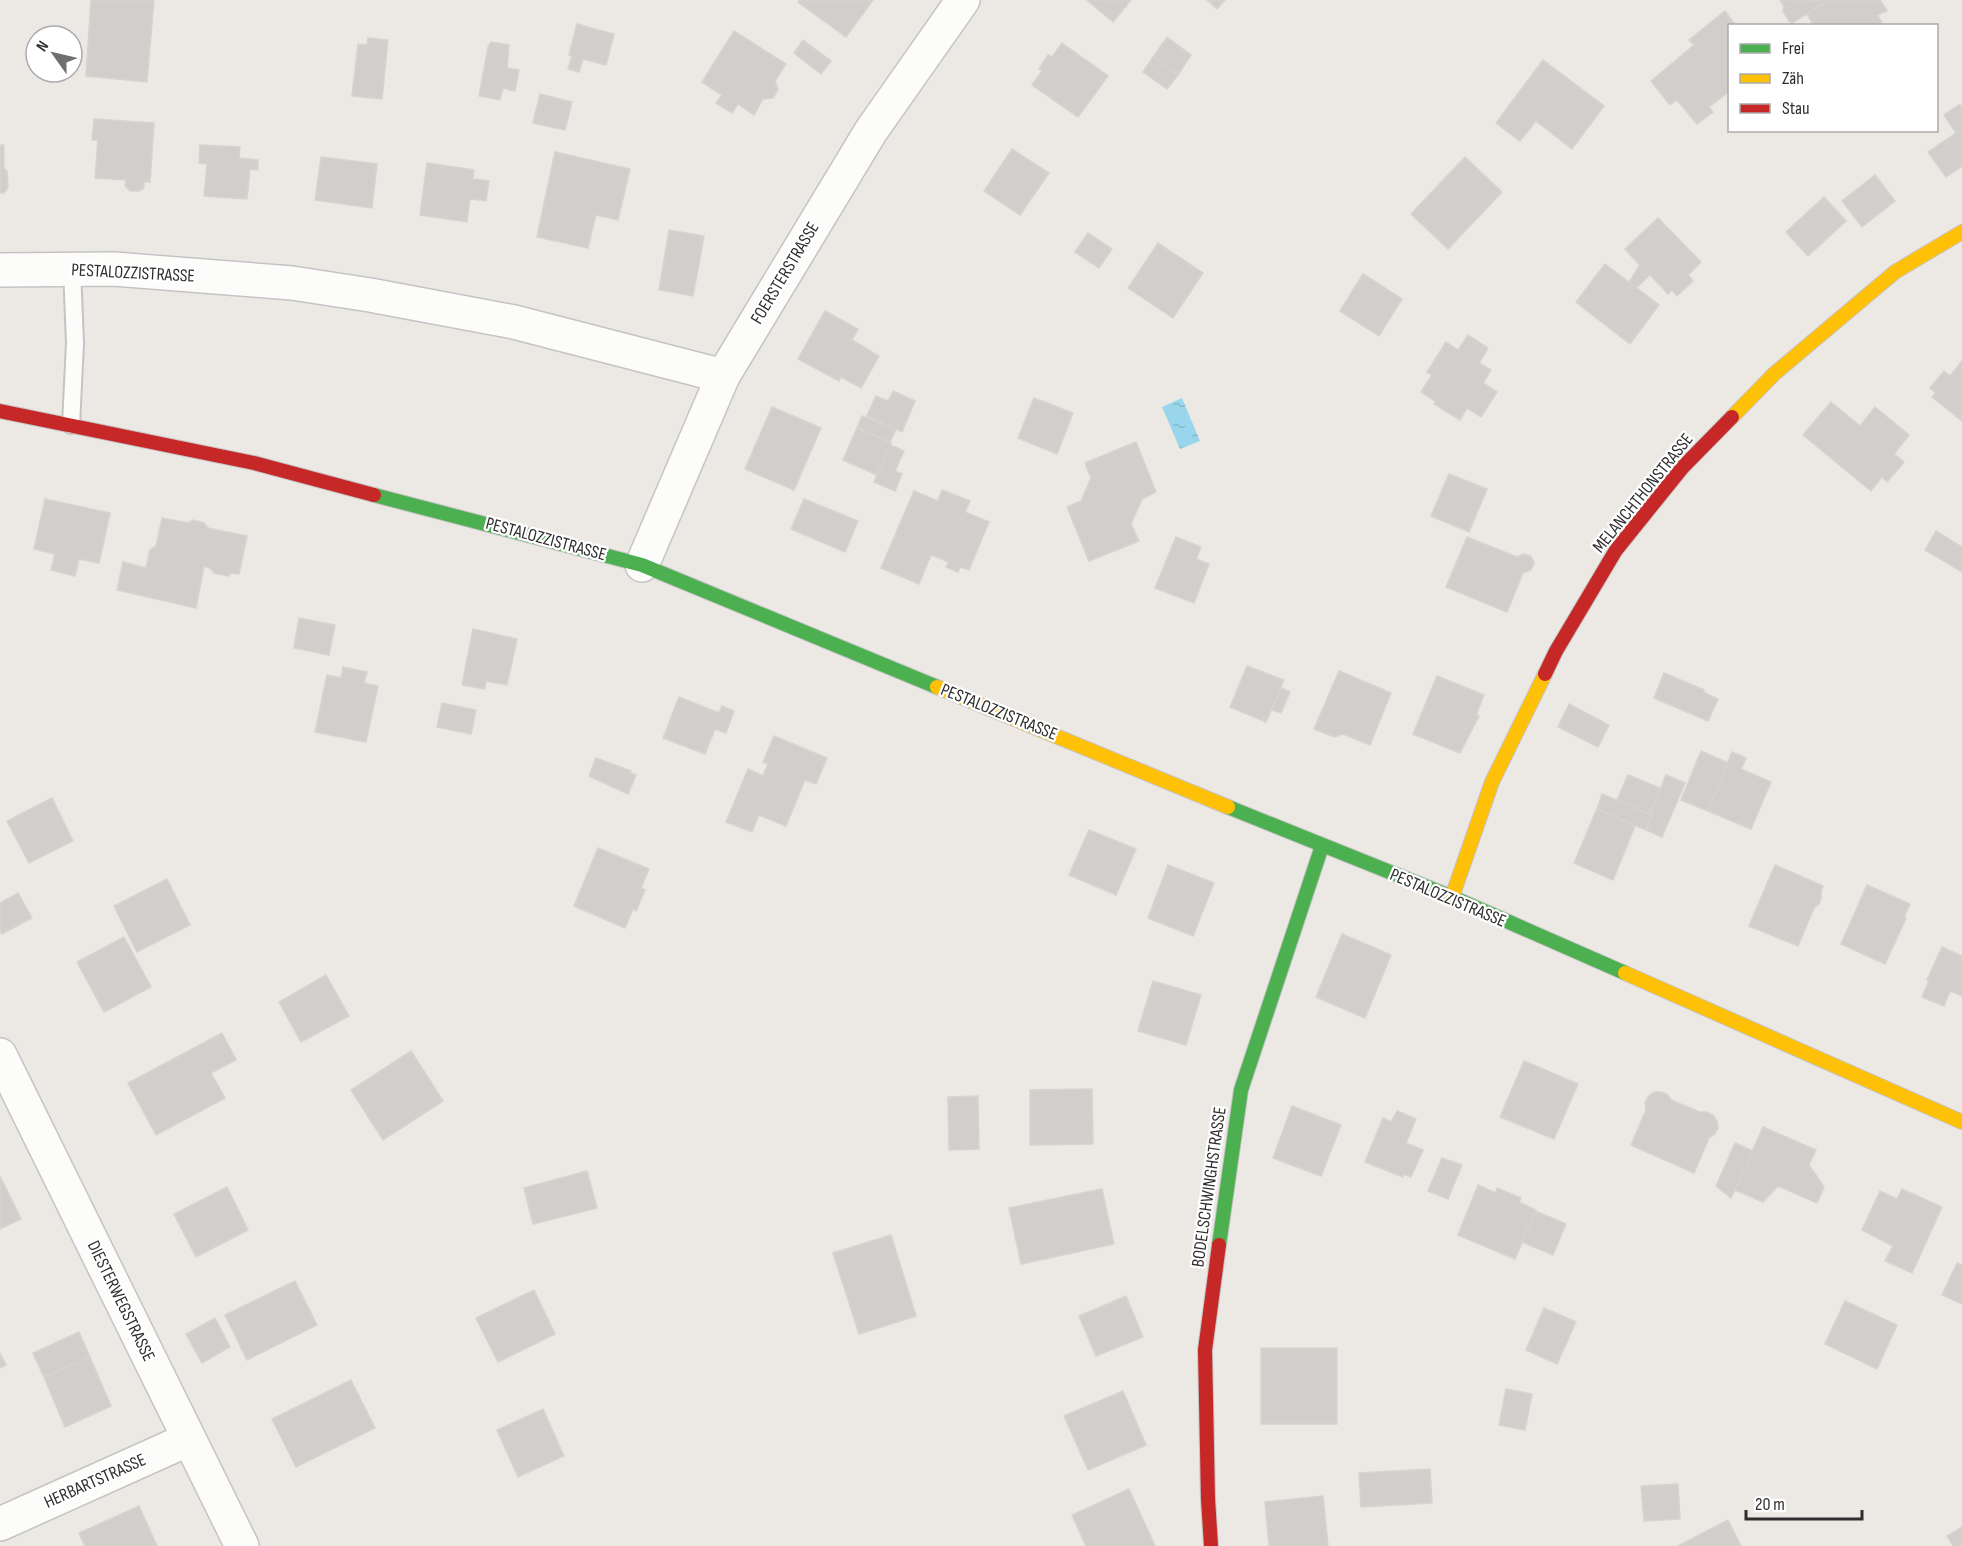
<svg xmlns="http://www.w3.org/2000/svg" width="1962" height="1546" font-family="'Sofia Sans Condensed',sans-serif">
<defs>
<pattern id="water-ripples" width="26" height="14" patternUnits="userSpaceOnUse" patternTransform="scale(1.5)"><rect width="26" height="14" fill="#99d6ec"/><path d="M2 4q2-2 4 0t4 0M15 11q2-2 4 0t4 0" fill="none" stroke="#84b8cb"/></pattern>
</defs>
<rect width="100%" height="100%" fill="#ece8e4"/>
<!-- water -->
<path fill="url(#water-ripples)" d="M1182 398 1200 441 1180 449 1162 407Z"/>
<!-- building -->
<g fill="#d1cecb" stroke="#d7d4d0" stroke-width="1.5">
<path d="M91 0H154L147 82 86 76Z"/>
<path d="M799 0H873L846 37 798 2Z"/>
<path d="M1087 0H1131L1113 22Z"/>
<path d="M1207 0H1225L1217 9Z"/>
<path d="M1780 0H1829L1791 24 1783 11 1784 6Z"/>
<path d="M1829 0H1880L1887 11 1877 15 1884 26H1814L1807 14Z"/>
<path d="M1725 11 1736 26H1730V91L1709 107 1713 112 1697 124 1677 100 1670 105 1651 81 1694 45 1689 40Z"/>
<path d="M577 24 614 34 606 65 583 59 579 72 568 69 572 56 569 55Z"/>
<path d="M734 31 786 64 775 81 778 90 773 98 763 99 754 115 738 104 732 113 716 103 722 95 702 82Z"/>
<path d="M1167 37 1191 55 1178 75 1153 57Z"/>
<path d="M368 38 388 40 382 99 352 96 358 44 367 45Z"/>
<path d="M803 40 831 61 821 74 794 53Z"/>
<path d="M491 42 509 45 507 68 519 70 515 91 503 88 500 100 479 96 488 47Z"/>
<path d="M1062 43 1108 76 1078 117 1032 85 1042 71 1039 69 1048 55 1052 57Z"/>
<path d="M1153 57 1178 75 1167 89 1143 72Z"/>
<path d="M1543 60 1604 106 1572 149 1536 121 1520 141 1496 123Z"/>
<path d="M540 94 572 102 565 130 533 123Z"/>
<path d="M1960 104 1962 108V129L1956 133 1944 115Z"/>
<path d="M94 119 154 123 150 182H144V188L139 191H130L125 186 126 180 95 178 98 140H92Z"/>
<path d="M1962 129V166L1946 177 1928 152Z"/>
<path d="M0 145H4V168L7 171 8 188 4 193H0Z"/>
<path d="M200 145 240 147 239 158 258 160V170L250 169 247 199 204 196 207 164 199 163Z"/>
<path d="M1012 149 1049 173 1020 215 984 191Z"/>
<path d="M555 152 630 169 618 220 596 215 588 248 537 237Z"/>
<path d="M321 157 377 164 372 208 315 200Z"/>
<path d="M1465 157 1502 192 1448 249 1411 214Z"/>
<path d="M427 163 474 170 473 179 489 181 486 201 470 199 467 222 420 215Z"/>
<path d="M1875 175 1895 201 1862 227 1842 201Z"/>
<path d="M1824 197 1846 221 1808 256 1786 232Z"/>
<path d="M1658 218 1701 262 1688 275 1693 281 1677 296 1672 290 1668 294 1650 275 1636 288 1629 282 1640 265 1625 249Z"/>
<path d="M669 230 704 236 693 296 659 290Z"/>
<path d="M1088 233 1112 249 1099 268 1075 252Z"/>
<path d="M1158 243 1203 273 1173 318 1128 288Z"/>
<path d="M1605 264 1659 305 1630 344 1576 302Z"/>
<path d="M1363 274 1402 299 1379 336 1340 311Z"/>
<path d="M825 311 858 329 852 340 879 356 861 388 841 377 839 381 798 359Z"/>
<path d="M1468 335 1488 348 1479 363 1491 370 1483 383 1497 392 1481 417 1467 408 1460 420 1434 404 1436 402 1421 392 1432 375 1427 372 1446 342 1458 350Z"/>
<path d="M1962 361V421L1932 397 1936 393 1930 388 1944 371 1950 376Z"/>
<path d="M893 391 915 401 902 432 867 416 876 396 888 401Z"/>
<path d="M1034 398 1073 413 1057 454 1018 438Z"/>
<path d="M1831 402 1860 426 1875 407 1909 435 1894 454 1904 462 1887 482 1882 477 1871 491 1803 435Z"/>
<path d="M772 407 821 428 794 490 745 469Z"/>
<path d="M862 416 896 429 890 442 857 428Z"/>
<path d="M857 428 891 443 877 475 843 460Z"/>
<path d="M1136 442 1156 492 1142 499 1131 524 1139 541 1089 561 1067 507 1081 501 1091 478 1085 463Z"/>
<path d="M890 445 904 451 895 471 902 474 895 491 874 482Z"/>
<path d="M1449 474 1487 489 1469 532 1431 516Z"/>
<path d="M942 490 970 501 965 512 989 522 969 570 960 567 958 572 946 567 949 562 931 555 919 584 881 568 914 491 938 501Z"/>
<path d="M45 499 110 513 99 563 79 559 75 576 51 570 55 554 34 549Z"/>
<path d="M804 499 858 521 845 552 791 529Z"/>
<path d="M162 518 188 523 193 520 204 523 208 528 247 536 239 574 232 573 228 576 214 573 210 568 204 566 196 608 117 590 123 562 146 568 150 550 156 546Z"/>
<path d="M1936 531 1962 547V572L1925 550Z"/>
<path d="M1176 537 1201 547 1196 559 1209 564 1194 603 1155 588Z"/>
<path d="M1467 537 1517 557 1524 554 1531 556 1534 563 1531 570 1523 573 1507 612 1446 587Z"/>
<path d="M299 618 335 625 329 655 294 648Z"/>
<path d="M473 629 517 639 507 685 486 681 485 689 462 685Z"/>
<path d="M1247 666 1284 680 1266 722 1230 707Z"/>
<path d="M343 667 367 672 364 683 378 686 366 742 315 732 327 675 341 678Z"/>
<path d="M1339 671 1391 693 1370 745 1343 734 1334 737 1314 729Z"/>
<path d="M1664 673 1704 690 1703 692 1718 699 1708 721 1654 698Z"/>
<path d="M1437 676 1484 695 1476 715 1479 716 1460 753 1413 734Z"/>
<path d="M1281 688 1290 692 1281 713 1272 710Z"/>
<path d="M679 697 719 713 722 706 734 711 726 733 715 729 705 754 663 738Z"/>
<path d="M442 703 476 710 471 734 437 727Z"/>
<path d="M1569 704 1609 725 1598 747 1558 727Z"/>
<path d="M774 736 827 758 816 784 805 780 786 826 759 815 752 832 726 822 748 769 763 776 768 764 763 762Z"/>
<path d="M1701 751 1728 763 1708 811 1681 800Z"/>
<path d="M1732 752 1746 758 1741 769 1771 782 1751 829 1708 811Z"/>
<path d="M596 758 631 771 630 773 636 775 628 794 589 776Z"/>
<path d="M1628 775 1660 788 1650 814 1617 800Z"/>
<path d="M1666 775 1685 783 1662 837 1646 830 1652 815 1650 814Z"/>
<path d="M1602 794 1652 815 1646 830 1597 809Z"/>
<path d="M52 798 73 841 29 863 7 821Z"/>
<path d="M1597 809 1635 826 1613 880 1574 863Z"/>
<path d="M1089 830 1136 849 1116 895 1069 875Z"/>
<path d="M598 848 649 869 641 888 645 890 636 911 633 909 625 928 574 906Z"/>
<path d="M1168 865 1214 883 1193 936 1148 918Z"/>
<path d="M1775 865 1823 886 1821 891V898L1819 904 1814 908 1798 946 1749 926Z"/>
<path d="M167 879 190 925 137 952 114 906Z"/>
<path d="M1867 885 1910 904 1904 917 1906 918 1885 964 1841 944Z"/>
<path d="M18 893 32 918 2 934 0 931V903Z"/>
<path d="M1342 934 1391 955 1365 1018 1316 997Z"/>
<path d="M124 937 151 987 104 1012 77 962Z"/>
<path d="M1942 947 1962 956V996L1950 991 1944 1006 1922 997 1929 981 1927 980Z"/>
<path d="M326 975 349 1016 301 1042 279 1002Z"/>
<path d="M1153 981 1201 995 1186 1045 1138 1031Z"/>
<path d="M222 1033 236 1060 211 1073 225 1098 156 1135 128 1083Z"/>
<path d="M411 1051 443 1101 383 1140 351 1090Z"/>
<path d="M1524 1061 1578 1084 1554 1139 1500 1117Z"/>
<path d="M1092 1089 1093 1144 1030 1145V1090Z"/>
<path d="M1654 1092H1661L1667 1094 1671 1100 1700 1112H1706L1713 1115 1717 1121 1718 1128 1715 1134 1709 1138 1694 1173 1631 1145 1646 1110 1645 1103 1648 1097Z"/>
<path d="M978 1096 979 1149 949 1150 948 1097Z"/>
<path d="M1292 1106 1341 1125 1321 1176 1273 1158Z"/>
<path d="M1397 1111 1416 1119 1406 1143 1423 1150 1411 1177 1404 1174 1403 1177 1365 1162 1383 1118 1391 1122Z"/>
<path d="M1763 1127 1816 1150 1809 1165 1824 1187 1817 1203 1778 1186 1763 1202 1735 1190Z"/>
<path d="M1735 1143 1753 1151 1731 1198 1716 1186Z"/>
<path d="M1442 1158 1462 1165 1448 1199 1428 1191Z"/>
<path d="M587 1171 597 1208 533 1224 524 1188Z"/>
<path d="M0 1176 21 1219 0 1229Z"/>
<path d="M1478 1185 1496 1193 1497 1188 1521 1198 1519 1202 1536 1210 1515 1259 1458 1235Z"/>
<path d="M227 1187 248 1230 196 1257 174 1214Z"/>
<path d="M1102 1189 1114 1244 1021 1264 1009 1208Z"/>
<path d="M1902 1189 1942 1207 1912 1273 1885 1261 1893 1246 1862 1230 1880 1191 1897 1199Z"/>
<path d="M1535 1211 1566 1224 1553 1255 1522 1242Z"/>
<path d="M891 1235 916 1316 859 1334 833 1253Z"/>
<path d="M1957 1263 1962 1265V1304L1942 1295Z"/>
<path d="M295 1281 317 1325 247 1360 225 1315Z"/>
<path d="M534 1290 555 1334 498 1362 476 1318Z"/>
<path d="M1126 1296 1143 1337 1096 1356 1079 1316Z"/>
<path d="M1845 1301 1897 1325 1877 1369 1825 1344Z"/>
<path d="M1544 1308 1576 1322 1557 1364 1526 1350Z"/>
<path d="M215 1318 230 1347 202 1363 186 1334Z"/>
<path d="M79 1332 90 1357 44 1377 33 1353Z"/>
<rect x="1261" y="1348" width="76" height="76"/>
<path d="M0 1353 6 1365 0 1368Z"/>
<path d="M90 1357 111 1406 65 1427 44 1377Z"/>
<path d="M351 1380 375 1428 296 1467 272 1419Z"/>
<path d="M1506 1389 1532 1394 1525 1430 1499 1425Z"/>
<path d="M1123 1391 1146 1445 1088 1470 1064 1416Z"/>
<path d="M543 1409 564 1456 518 1477 497 1430Z"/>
<path d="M1430 1469 1432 1503 1361 1507 1359 1473Z"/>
<path d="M1678 1484 1680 1519 1644 1521 1641 1486Z"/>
<path d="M1129 1489 1155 1546H1086L1072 1515Z"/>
<path d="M1323 1496 1328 1546H1269L1265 1502Z"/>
<path d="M139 1506 157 1546H85L79 1533Z"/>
<path d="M1728 1520 1741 1546H1678Z"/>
<path d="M1962 1527V1546H1953L1947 1536Z"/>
</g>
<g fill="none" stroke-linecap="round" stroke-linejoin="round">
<defs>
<path id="lane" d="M71 425 75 343 72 269"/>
<g id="street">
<path d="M0 270 114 269 292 283 370 295 514 322 723 376"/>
<path d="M642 565 723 376 871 131 963 0"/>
<path d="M0 1055 242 1546"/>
<path d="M0 1524 189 1439"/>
</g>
<g id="fast">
<path d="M374 495 642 565 937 687"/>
<path d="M1228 807 1452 897 1625 973"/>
<path d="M1219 1245 1241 1090 1322 846"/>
</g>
<g id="slow">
<path d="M1732 417 1774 374 1895 272 1962 232"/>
<path d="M937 687 1228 807"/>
<path d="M1452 897 1492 782 1545 674"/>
<path d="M1625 973 1962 1122"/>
</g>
<g id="jam">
<path d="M0 411 254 463 374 495"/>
<path d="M1545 674 1556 651 1616 550 1682 468 1732 417"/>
<path d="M1211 1546 1208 1499 1205 1350 1219 1245"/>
</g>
</defs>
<!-- lane casing -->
<use href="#lane" stroke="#c5c4c5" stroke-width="20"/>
<!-- street casing -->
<use href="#street" stroke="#c5c4c5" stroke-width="36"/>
<!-- fast casing -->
<use href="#fast" stroke="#c5c4c5" stroke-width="16"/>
<!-- slow casing -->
<use href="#slow" stroke="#c5c4c5" stroke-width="16"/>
<!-- jam casing -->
<use href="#jam" stroke="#c5c4c5" stroke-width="16"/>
<!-- lane -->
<use href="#lane" stroke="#fcfcfb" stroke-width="16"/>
<!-- street -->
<use href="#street" stroke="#fcfcfb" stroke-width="33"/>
<!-- fast -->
<use href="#fast" stroke="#4caf50" stroke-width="14"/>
<!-- slow -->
<use href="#slow" stroke="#ffc107" stroke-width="14"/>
<!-- jam -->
<use href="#jam" stroke="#c62828" stroke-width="14"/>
</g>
<g text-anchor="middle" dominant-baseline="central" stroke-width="4.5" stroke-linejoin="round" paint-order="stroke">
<!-- street labels -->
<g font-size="18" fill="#2e2e2e" stroke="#fff">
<text transform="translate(133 273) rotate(3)">PESTALOZZISTRASSE</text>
<text transform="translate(785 273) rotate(-59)">FOERSTERSTRASSE</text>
<text transform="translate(1643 493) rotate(-51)">MELANCHTHONSTRASSE</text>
<text transform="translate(546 539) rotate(15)">PESTALOZZISTRASSE</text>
<text transform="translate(999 712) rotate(22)">PESTALOZZISTRASSE</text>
<text transform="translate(1448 898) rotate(23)">PESTALOZZISTRASSE</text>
<text transform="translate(1209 1187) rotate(-82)">BODELSCHWINGHSTRASSE</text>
<text transform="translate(121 1301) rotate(64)">DIESTERWEGSTRASSE</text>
<text transform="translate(95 1481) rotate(-24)">HERBARTSTRASSE</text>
</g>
</g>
<!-- legend -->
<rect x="1728" y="24" width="210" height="108" fill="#ffffff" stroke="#ababab" stroke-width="1.5"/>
<rect x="1740" y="44" width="30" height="9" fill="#4caf50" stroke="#ababab" stroke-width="1.5"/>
<text x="1782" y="54" font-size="18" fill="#2e2e2e">Frei</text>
<rect x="1740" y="74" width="30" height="9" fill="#ffc107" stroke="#ababab" stroke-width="1.5"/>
<text x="1782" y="84" font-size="18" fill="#2e2e2e">Zäh</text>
<rect x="1740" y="104" width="30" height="9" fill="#c62828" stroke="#ababab" stroke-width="1.5"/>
<text x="1782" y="114" font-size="18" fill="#2e2e2e">Stau</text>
<!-- north arrow -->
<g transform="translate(54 54) rotate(304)"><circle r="28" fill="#ffffff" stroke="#ababab" stroke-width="1.5"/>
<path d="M0-4.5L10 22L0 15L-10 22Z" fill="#706f6e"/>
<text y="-9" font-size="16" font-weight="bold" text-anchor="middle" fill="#2e2e2e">N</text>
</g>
<!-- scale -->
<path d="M1746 1510v9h116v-9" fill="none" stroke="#2e2e2e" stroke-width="3"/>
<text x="1755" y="1510" font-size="18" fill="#2e2e2e" stroke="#ffffff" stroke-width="4.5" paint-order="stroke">20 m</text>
</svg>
